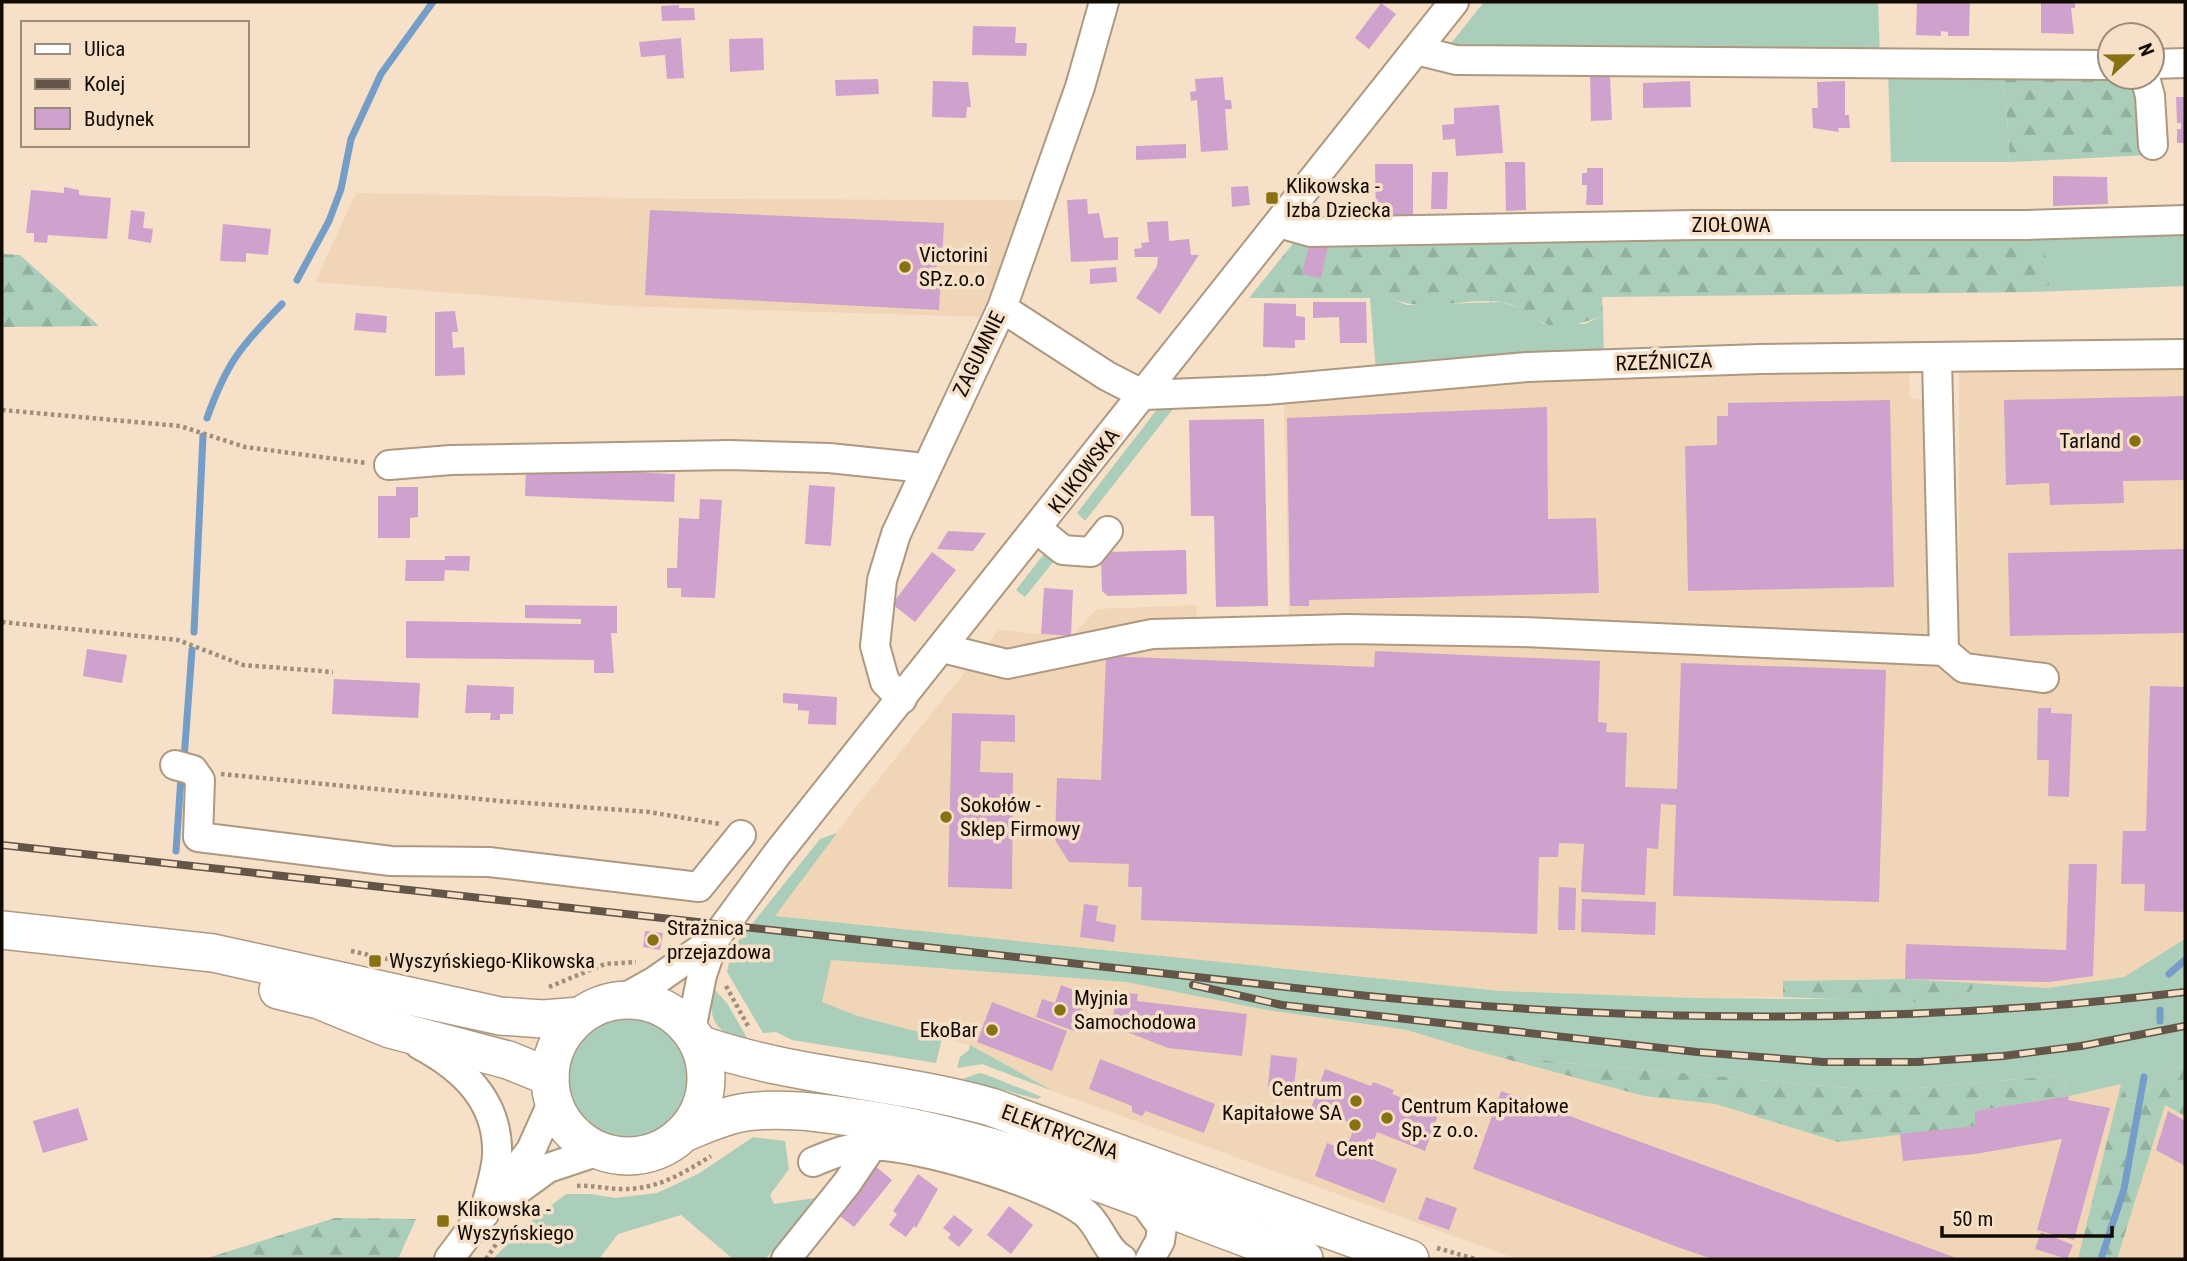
<svg xmlns="http://www.w3.org/2000/svg" width="2187" height="1261" font-family="'Roboto Condensed',sans-serif">
<defs>
<pattern id="forest-firs" width="22" height="20" patternUnits="userSpaceOnUse" patternTransform="scale(1.75)"><rect width="22" height="20" fill="#aaceb9"/><path d="M5 1l3.5 6h-7zM16 11l3.5 6h-7z" fill="#91b09d"/></pattern>
</defs>
<rect width="100%" height="100%" fill="#f6e0c8"/>
<!-- built -->
<g fill="#f0d5b7">
<path d="M356 193 684 199 1025 200 989 317 621 306 315 282Z"/>
<path d="M2185 360V939L2124 977 2047 988 1905 979 1783 981V997L1693 998 1501 991 774 916 856 807 999 630 1071 637 1097 609 1197 605 1196 618 1289 617 1284 398 1616 375 1909 368 1910 398 1924 400 1927 597 1959 599V368Z"/>
<path d="M831 960 1126 982 1267 1010 1407 1030 1644 1096 1716 1104 1838 1142 1974 1126 1975 1111 2069 1096 2121 1084 2078 1259H1517L1053 1091 970 1045 858 1016 821 1002Z"/>
<path d="M2165 1105 2185 1116V1259H2117Z"/>
</g>
<!-- grass -->
<g fill="#aaceb9">
<path d="M1484 2H1878L1880 56 1444 52Z"/>
<path d="M1999 69 2006 102 2010 162H1891L1888 72Z"/>
<path d="M2185 223V286L2033 292 2048 286 2011 230Z"/>
<path d="M1370 298H1390L1407 305 1502 302 1524 310 1544 324H1585L1603 315 1604 354 1376 371Z"/>
<path d="M1176 405 1085 521 1077 513 1159 407Z"/>
<path d="M1047 550 1057 557 1025 597 1016 590Z"/>
<path d="M837 833 775 916 1501 991 1693 998 1963 1000 1973 988 1972 983 2047 988 2124 977 2185 939V1068C2151 1065 2158 1089 2135 1102L2129 1101 2121 1084 2069 1096 2065 1082 2054 1076 1884 1091 1556 1062 1473 1050 1407 1030 1267 1010 1126 982 831 960 822 1002 858 1016 942 1038 936 1063 792 1040 776 1032 763 1033 727 972 732 949 820 839Z"/>
<path d="M712 987 727 1003 750 1043C717 1031 708 1026 712 987Z"/>
<circle cx="626" cy="1077" r="61"/>
<path d="M970 1045 1053 1091 982 1064 957 1068 960 1057 969 1050Z"/>
<path d="M979 1073 987 1075 1042 1097 1037 1099 962 1079Z"/>
<path d="M753 1137 785 1141 789 1169 770 1195 774 1204 822 1197 765 1259H733L681 1215 618 1234 599 1259H493L526 1225 566 1194H591L615 1198 657 1193 698 1174Z"/>
</g>
<!-- forest -->
<g fill="url(#forest-firs)">
<path d="M1999 69 2134 77 2149 155 2010 162 2006 102Z"/>
<path d="M2011 230C2031 242 2049 251 2055 275L2048 286 2033 292 1602 297 1603 315C1586 323 1557 332 1540 321 1528 314 1517 305 1502 302 1464 297 1427 314 1390 298H1249L1299 236Z"/>
<path d="M2 254 20 255 99 326 2 327Z"/>
<path d="M1905 979 1972 983 1973 988 1963 1000 1910 1002 1783 997V981Z"/>
<path d="M1473 1050 1556 1062 1884 1091 2054 1076 2065 1082 2069 1096 1975 1111V1126L1838 1142 1716 1104 1644 1096Z"/>
<path d="M2185 1068V1116L2165 1105 2117 1259H2078L2121 1084 2129 1101 2135 1102C2158 1089 2151 1065 2185 1068Z"/>
<path d="M335 1218 416 1219 398 1259H204Z"/>
</g>
<g fill="none" stroke-linecap="round" stroke-linejoin="round">
<!-- stream -->
<g stroke="#749ec7" stroke-width="7">
<path d="M297 280 329 221 341 189 351 139 381 74 433 2"/>
<path d="M207 418C227 362 241 346 282 304"/>
<path d="M194 632 203 436"/>
<path d="M184 759 192 650"/>
<path d="M176 851 181 777"/>
<path d="M2169 974 2185 960"/>
<path d="M2160 1010V1021"/>
<path d="M2101 1259 2124 1189 2144 1077"/>
</g>
</g>
<!-- building -->
<g fill="#cea2cc">
<path d="M1917 2H1970L1969 36H1948V32L1941 31V36L1916 35Z"/>
<path d="M2041 2H2075V8H2071L2074 34 2041 33Z"/>
<path d="M1381 3 1396 14 1369 49 1355 38Z"/>
<path d="M679 5V8H694L695 20 662 21 661 6Z"/>
<path d="M973 26 1016 27 1015 43H1027L1026 56 972 55Z"/>
<path d="M681 38 684 78 667 79 665 55 641 57 639 42Z"/>
<path d="M763 38 764 70 730 72 729 39Z"/>
<path d="M1590 76H1610L1612 120 1591 121Z"/>
<path d="M1223 77 1225 100H1231L1232 109H1225L1228 150 1201 152 1197 100 1191 101 1190 92 1196 91 1195 79Z"/>
<path d="M878 79 879 94 836 96 835 80Z"/>
<path d="M933 81 968 82 971 107H967L966 118 932 117Z"/>
<path d="M1690 81 1691 107 1643 108V83Z"/>
<path d="M1845 81V115H1849L1850 128H1838L1839 132 1813 128 1812 108H1818L1817 82Z"/>
<path d="M2176 97H2185V143H2177V129H2181V123H2177Z"/>
<path d="M1499 105 1503 153 1456 156 1455 139 1443 140 1442 125 1454 124V108Z"/>
<path d="M1186 144V158L1136 160V146Z"/>
<path d="M1505 162H1525L1526 210 1506 211Z"/>
<path d="M1375 164H1413V221L1376 222Z"/>
<path d="M1587 168H1603V205H1586L1587 185H1582V173H1587Z"/>
<path d="M1432 172H1448L1447 209H1431Z"/>
<path d="M2053 176 2107 177 2108 204 2053 206Z"/>
<path d="M1248 186 1250 205 1232 207 1231 187Z"/>
<path d="M64 187 79 190V195L111 198 107 239 48 235 47 243 34 242V233H26L31 190 64 193Z"/>
<path d="M1087 199 1088 214 1099 213 1104 238 1118 237V260L1071 262 1067 200Z"/>
<path d="M131 210 145 212 143 228 153 229 151 243 128 239Z"/>
<path d="M650 210 944 223 942 260H937L936 273H941L939 310 645 295Z"/>
<path d="M1168 221 1169 241 1189 239 1191 255H1199L1160 314 1136 298 1157 266 1158 257H1135L1134 249 1142 248 1141 243 1149 242 1147 222Z"/>
<path d="M223 224 271 229 268 255 246 253V262L220 261Z"/>
<path d="M1310 241 1328 245 1321 278 1302 274Z"/>
<path d="M1116 267 1117 282 1090 284V269Z"/>
<path d="M1313 302H1366L1367 343H1340L1339 317 1313 318Z"/>
<path d="M1264 303 1296 304V316L1305 317V340H1295V348L1263 347Z"/>
<path d="M455 311 458 332H452L453 348 464 347 465 375 435 376V312Z"/>
<path d="M356 313 387 316 386 333 354 330Z"/>
<path d="M2185 396V480L2123 481 2124 503 2050 505 2049 483 2006 485 2004 400Z"/>
<path d="M1890 400 1894 587 1688 591 1685 446 1717 445V416H1728V403Z"/>
<path d="M1547 407 1548 519 1596 518 1599 593 1309 600V606H1290L1287 418Z"/>
<path d="M1264 419 1268 606 1216 607 1214 516H1191L1189 420Z"/>
<path d="M526 468 675 474 674 502 525 496Z"/>
<path d="M809 485 835 487 831 546 805 544Z"/>
<path d="M396 487H418V517L410 518V538H378V496H396Z"/>
<path d="M700 499 722 500 715 598 681 597V588H667V568H677L679 518 699 519Z"/>
<path d="M948 531 986 533 973 551 937 549Z"/>
<path d="M2185 549V633L2010 636 2008 553Z"/>
<path d="M1186 550 1187 594 1108 596 1102 591 1101 557 1107 552Z"/>
<path d="M932 552 956 570 915 622 892 604Z"/>
<path d="M445 556H470L469 571 445 570 444 581H405L406 560H445Z"/>
<path d="M1044 588 1073 590 1071 636 1041 634Z"/>
<path d="M525 605 617 606V633H611L614 673H594V660L406 658V621L581 624V619L525 618Z"/>
<path d="M87 649 127 655 122 683 83 676Z"/>
<path d="M1375 651 1600 661 1598 722 1607 723 1606 732 1627 733 1625 787 1677 789 1681 663 1886 670 1879 902 1673 896 1676 805 1661 804 1658 849 1647 848 1645 895 1581 892 1584 844 1559 843 1558 857H1539L1537 934 1141 920 1142 887H1128L1129 864 1069 862 1055 840 1057 778 1101 780 1106 656 1374 667Z"/>
<path d="M334 679 420 683 418 718 332 714Z"/>
<path d="M467 685 514 687 513 714H500V720H490L491 713H465Z"/>
<path d="M2150 686 2185 687V912L2144 911 2145 884H2121L2123 831H2146Z"/>
<path d="M783 693 837 697 836 725 808 724 809 711 798 710V704L783 703Z"/>
<path d="M2038 708H2051V713L2072 714 2069 797 2048 796 2049 760H2037Z"/>
<path d="M952 713 1015 715V742L981 741 980 772 1013 773 1012 889 948 887Z"/>
<path d="M2069 864H2097L2093 976 2049 982 1905 979 1906 944 2066 950Z"/>
<path d="M1559 887 1576 888 1575 930H1558Z"/>
<path d="M1582 899 1656 902 1655 935 1581 932Z"/>
<path d="M1084 904 1098 906 1096 921 1116 925 1114 942 1080 937Z"/>
<path d="M645 931 663 933 660 950 643 947Z"/>
<path d="M1061 985 1087 995 1074 1031 1036 1017 1042 999 1055 1003Z"/>
<path d="M1116 992 1138 994 1137 1001 1247 1014 1242 1056 1168 1048 1112 1026Z"/>
<path d="M992 1002 1067 1031 1052 1071 977 1042Z"/>
<path d="M1271 1055 1297 1058 1294 1088 1268 1086Z"/>
<path d="M1100 1059 1215 1104 1204 1133 1146 1111 1142 1116 1132 1112V1106L1089 1089Z"/>
<path d="M1325 1069 1371 1086 1373 1082 1394 1090 1392 1094 1439 1112 1425 1151 1377 1132 1367 1157 1397 1169 1384 1203 1315 1176 1327 1143 1346 1150 1355 1125 1311 1108Z"/>
<path d="M1501 1091 1712 1168 1959 1259H1713L1680 1248 1473 1169Z"/>
<path d="M2069 1096 2068 1100 2110 1108 2074 1240 2037 1230 2062 1139 1975 1154 1903 1161 1900 1134 1975 1126V1111Z"/>
<path d="M78 1108 88 1140 43 1153 33 1121Z"/>
<path d="M2168 1111 2185 1121V1166L2156 1150Z"/>
<path d="M874 1165 892 1180 854 1227 836 1213Z"/>
<path d="M918 1174 938 1189 916 1228 914 1226 906 1237 889 1225 897 1214 893 1211Z"/>
<path d="M1426 1197 1457 1208 1449 1230 1418 1219Z"/>
<path d="M1009 1206 1033 1225 1011 1254 987 1235Z"/>
<path d="M954 1215 973 1230 959 1247 948 1238 951 1234 943 1228Z"/>
<path d="M2041 1232 2073 1245 2067 1259 2035 1249Z"/>
</g>
<g fill="none" stroke-linecap="round" stroke-linejoin="round">
<defs>
<g id="minor">
<path d="M1416 50 1456 60 2110 65"/>
<path d="M2152 64 2185 63"/>
<path d="M2145 77 2150 96 2153 145"/>
<path d="M1279 223 1311 232 1695 225H2026L2185 220"/>
<path d="M1002 308 1107 376 1144 395 1267 390 1527 367 1760 359 2185 354"/>
<path d="M1937 359 1944 651"/>
<path d="M389 465 451 460 729 455 829 458 925 468"/>
<path d="M1037 529 1063 550 1091 552 1108 531"/>
<path d="M942 648 1007 664 1152 634 1346 629 1522 632 1944 651 1964 668 2044 678"/>
<path d="M902 699 885 682 875 646 882 580 896 534 1002 308 1080 87 1104 2"/>
<path d="M175 765 193 770 200 780 198 837 391 861 489 862 699 887 741 835"/>
<path d="M623 999 655 981 714 940"/>
<path d="M691 1030 702 975 714 940 777 854 1454 2"/>
<path d="M420 1045C463 1068 499 1101 497 1155 496 1174 488 1195 484 1214"/>
<path d="M813 1162C832 1154 850 1147 870 1146 914 1143 1051 1185 1085 1213 1101 1226 1104 1249 1122 1259"/>
<path d="M1140 1197 1162 1227 1160 1241 1150 1259"/>
<path d="M504 1200 548 1168 599 1151"/>
<path d="M449 1259 531 1150 553 1101"/>
<path d="M786 1259 847 1183 872 1146"/>
</g>
<g id="major">
<path d="M2 930 213 953 500 1016 543 1019 580 1016"/>
<path d="M278 990 319 1000 390 1029 508 1060 550 1077"/>
<circle cx="628" cy="1078" r="78"/>
<path d="M699 1044C793 1077 895 1080 991 1107L1410 1259"/>
<path d="M686 1132C706 1124 725 1115 746 1112 783 1107 822 1113 858 1118 1014 1140 1156 1207 1304 1259"/>
</g>
</defs>
<!-- minor casing -->
<use href="#minor" stroke="#ad9881" stroke-width="32"/>
<!-- major casing -->
<use href="#major" stroke="#ad9881" stroke-width="40"/>
<!-- path -->
<g stroke="#9e8e7c" stroke-width="4.5" stroke-dasharray="3.5 3.5" stroke-linecap="butt">
<path d="M2 410 180 426 245 447 367 463"/>
<path d="M2 622 178 640 243 665 333 672"/>
<path d="M221 774 500 801 649 812 720 824"/>
<path d="M351 951 401 962"/>
<path d="M726 986 749 1028"/>
<path d="M549 987 605 964 636 962"/>
<path d="M577 1186C592 1185 606 1189 621 1189 656 1190 682 1174 711 1156"/>
<path d="M1437 1248 1475 1259"/>
<path d="M486 1259 497 1243 517 1223"/>
</g>
<!-- minor -->
<use href="#minor" stroke="#fff" stroke-width="28"/>
<!-- major -->
<use href="#major" stroke="#fff" stroke-width="37"/>
<defs>
<g id="rail">
<path d="M2 845 1368 996C1639 1023 1914 1025 2185 992"/>
<path d="M1193 985 1282 1005 1697 1052 1823 1062H1917L2003 1056 2081 1046 2185 1026"/>
</g>
</defs>
<!-- rail casing -->
<use href="#rail" stroke="#635649" stroke-width="8"/>
<!-- rail -->
<use href="#rail" stroke="#f6e0c8" stroke-width="5" stroke-dasharray="16" stroke-linecap="butt"/>
</g>
<!-- markers -->
<g fill="#887112" stroke="#f6e0c8" stroke-width="2.5">
<rect x="1265" y="191" width="14" height="14" rx="3.5"/>
<circle cx="905" cy="267" r="7"/>
<circle cx="2135" cy="441" r="7"/>
<circle cx="946" cy="817" r="7"/>
<circle cx="653" cy="940" r="7"/>
<rect x="368" y="954" width="14" height="14" rx="3.5"/>
<circle cx="1060" cy="1010" r="7"/>
<circle cx="992" cy="1030" r="7"/>
<circle cx="1356" cy="1101" r="7"/>
<circle cx="1387" cy="1118" r="7"/>
<circle cx="1355" cy="1125" r="7"/>
<rect x="436" y="1214" width="14" height="14" rx="3.5"/>
</g>
<g text-anchor="middle" dominant-baseline="central" stroke-width="7" stroke-linejoin="round" paint-order="stroke">
<!-- poi labels -->
<g font-size="21" fill="#120b04" stroke="#f6e0c8" text-anchor="start">
<text x="1286" y="186">Klikowska -<tspan x="1286" dy="24">Izba Dziecka</tspan></text>
<text x="919" y="255">Victorini<tspan x="919" dy="24">SP.z.o.o</tspan></text>
<text x="2121" y="441" text-anchor="end">Tarland</text>
<text x="960" y="805">Sokołów -<tspan x="960" dy="24">Sklep Firmowy</tspan></text>
<text x="667" y="928">Strażnica<tspan x="667" dy="24">przejazdowa</tspan></text>
<text x="389" y="961">Wyszyńskiego-Klikowska</text>
<text x="1074" y="998">Myjnia<tspan x="1074" dy="24">Samochodowa</tspan></text>
<text x="978" y="1030" text-anchor="end">EkoBar</text>
<text x="1342" y="1089" text-anchor="end">Centrum<tspan x="1342" dy="24">Kapitałowe SA</tspan></text>
<text x="1401" y="1106">Centrum Kapitałowe<tspan x="1401" dy="24">Sp. z o.o.</tspan></text>
<text x="1355" y="1149" text-anchor="middle">Cent</text>
<text x="457" y="1209">Klikowska -<tspan x="457" dy="24">Wyszyńskiego</tspan></text>
</g>
<!-- street labels -->
<g font-size="21" fill="#120b04" stroke="#f6e0c8">
<text x="1731" y="225">ZIOŁOWA</text>
<text transform="translate(979 354) rotate(-64)">ZAGUMNIE</text>
<text transform="translate(1664 362) rotate(-2)">RZEŹNICZA</text>
<text transform="translate(1084 471) rotate(-52)">KLIKOWSKA</text>
<text transform="translate(1060 1132) rotate(20)">ELEKTRYCZNA</text>
</g>
</g>
<!-- border -->
<rect width="2187" height="1261" fill="none" stroke="#120b04" stroke-width="7"/>
<!-- legend -->
<rect x="21" y="21" width="228" height="126" fill="#f6e0c8" stroke="#9b8b7a" stroke-width="2"/>
<rect x="35" y="44" width="35" height="10" fill="#ffffff" stroke="#9b8b7a" stroke-width="2"/>
<text x="84" y="56" font-size="21" fill="#120b04">Ulica</text>
<rect x="35" y="79" width="35" height="10" fill="#635649" stroke="#9b8b7a" stroke-width="2"/>
<text x="84" y="91" font-size="21" fill="#120b04">Kolej</text>
<rect x="35" y="108" width="35" height="21" fill="#cea2cc" stroke="#9b8b7a" stroke-width="2"/>
<text x="84" y="126" font-size="21" fill="#120b04">Budynek</text>
<!-- north arrow -->
<g transform="translate(2131 56) rotate(68)"><circle r="33" fill="#f6e0c8" stroke="#9b8b7a" stroke-width="2"/>
<path d="M0-5L12 26L0 18L-12 26Z" fill="#887112"/>
<text y="-10" font-size="19" font-weight="bold" text-anchor="middle" fill="#120b04">N</text>
</g>
<!-- scale -->
<path d="M1942 1226v10h170v-10" fill="none" stroke="#120b04" stroke-width="3.5"/>
<text x="1952" y="1226" font-size="21" fill="#120b04" stroke="#f6e0c8" stroke-width="5" paint-order="stroke">50 m</text>
</svg>
